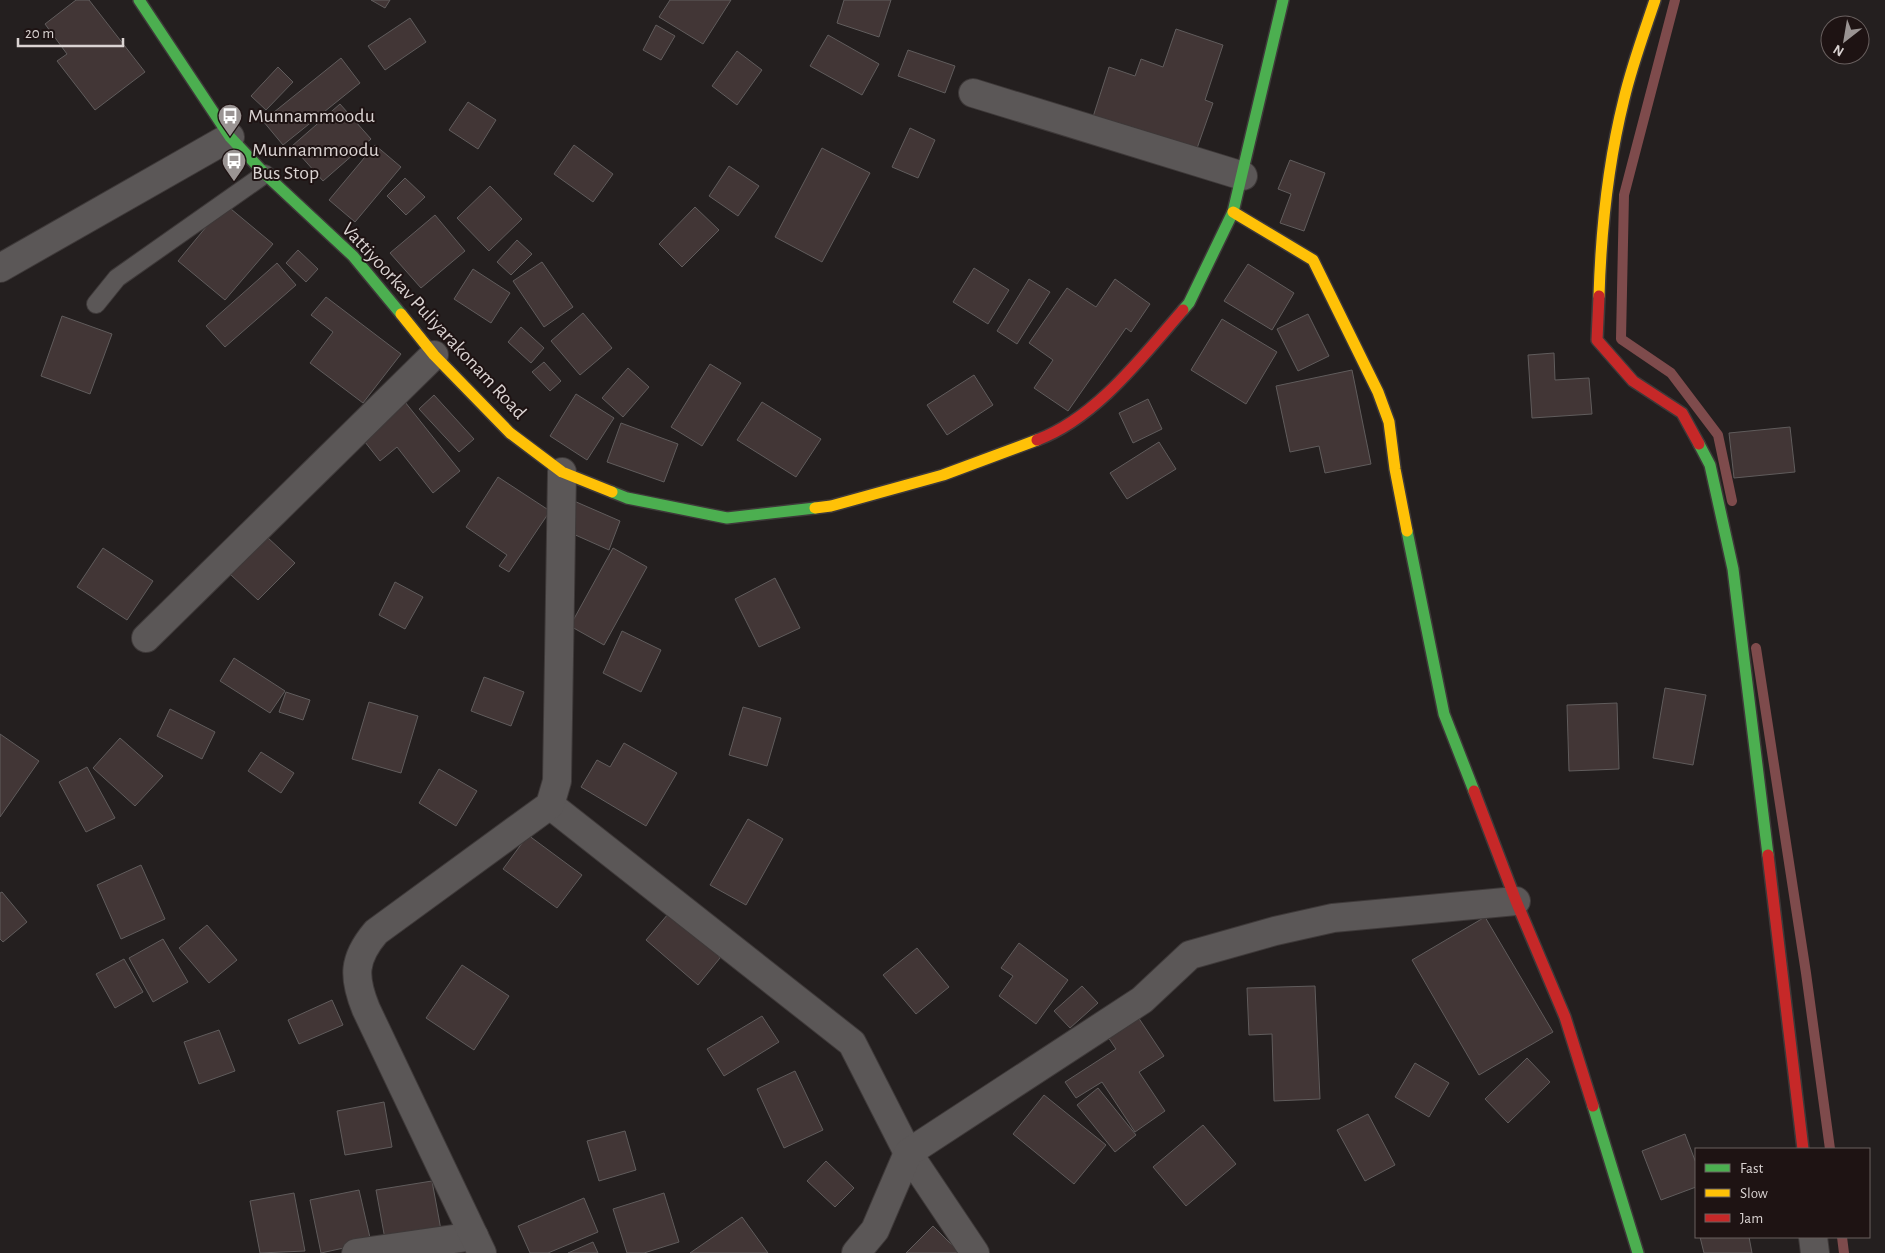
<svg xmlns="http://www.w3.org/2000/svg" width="1885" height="1253" font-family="'Alegreya Sans',sans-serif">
<rect width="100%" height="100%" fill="#241f1f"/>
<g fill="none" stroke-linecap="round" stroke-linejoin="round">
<!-- stream -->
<g stroke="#7e4b4c" stroke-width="10">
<path d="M1675 0 1624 195 1621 339 1671 373 1718 435 1732 501"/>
<path d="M1756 648 1806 973 1830 1149"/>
<path d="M1842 1237 1844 1253"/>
</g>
</g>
<!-- building -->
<g fill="#423636" stroke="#605c5c">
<path d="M76 0H89L145 72 95 110 57 61 67 54 45 24Z"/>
<path d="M371 0H390L385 8Z"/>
<path d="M670 0H731L703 44 659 17Z"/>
<path d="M844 0H891L879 37 837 23Z"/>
<path d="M410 18 426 42 385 70 368 46Z"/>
<path d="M656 25 675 36 661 60 643 50Z"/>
<path d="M1176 29 1223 45 1205 100 1213 103 1195 154 1092 120 1109 67 1135 76 1141 59 1163 67Z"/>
<path d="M828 35 879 64 862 95 810 66Z"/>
<path d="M908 50 955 66 945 93 898 76Z"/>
<path d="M737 51 762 70 737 105 712 86Z"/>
<path d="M341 58 360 83 283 145 263 121Z"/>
<path d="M278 67 293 82 266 110 251 96Z"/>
<path d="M468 102 496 120 478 149 449 130Z"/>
<path d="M340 104 371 139 323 181 292 146Z"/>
<path d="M910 128 935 140 918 178 892 167Z"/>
<path d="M375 145 401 167 355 222 329 200Z"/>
<path d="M574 145 613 174 593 202 554 174Z"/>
<path d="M822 148 870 173 822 262 775 237Z"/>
<path d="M1290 160 1325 173 1304 231 1280 223 1291 194 1278 189Z"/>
<path d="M729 166 759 186 738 216 709 196Z"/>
<path d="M405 178 425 197 406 215 387 196Z"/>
<path d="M490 186 522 219 489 251 457 218Z"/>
<path d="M225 204 273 244 225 300 178 261Z"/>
<path d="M695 207 719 230 682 267 659 244Z"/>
<path d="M435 215 465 251 421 288 390 253Z"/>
<path d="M517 240 532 254 511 275 497 262Z"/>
<path d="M298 250 318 269 306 282 286 263Z"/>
<path d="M542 262 573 307 544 327 513 281Z"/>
<path d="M277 263 296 285 225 347 206 326Z"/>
<path d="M1248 264 1294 293 1272 330 1224 301Z"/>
<path d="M974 268 1009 290 988 324 953 302Z"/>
<path d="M473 269 510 293 491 323 454 299Z"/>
<path d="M1029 279 1050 292 1017 344 997 331Z"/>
<path d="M1115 279 1150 304 1131 332 1126 328 1068 411 1034 388 1053 360 1029 343 1067 288 1096 307Z"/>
<path d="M326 297 401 354 363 403 310 363 333 332 311 315Z"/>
<path d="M583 313 612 348 580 375 551 341Z"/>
<path d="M1308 314 1329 356 1298 371 1277 329Z"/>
<path d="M62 316 112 334 90 394 41 376Z"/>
<path d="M1222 319 1277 352 1246 404 1191 370Z"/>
<path d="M521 327 544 348 531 363 508 342Z"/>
<path d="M1554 353 1555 380 1589 378 1592 414 1532 418 1528 355Z"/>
<path d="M544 362 561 381 550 391 532 372Z"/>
<path d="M710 364 741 383 702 446 671 427Z"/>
<path d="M628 368 649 387 623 417 602 398Z"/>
<path d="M1352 370 1371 464 1325 473 1319 446 1290 452 1276 386Z"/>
<path d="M974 375 993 405 947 435 927 405Z"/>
<path d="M576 394 614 418 587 460 550 436Z"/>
<path d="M434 395 474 439 459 452 419 409Z"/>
<path d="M1148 399 1162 429 1133 443 1119 413Z"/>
<path d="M405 402 460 471 433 493 397 447 380 461 361 437Z"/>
<path d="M762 402 821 439 796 477 737 440Z"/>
<path d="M621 423 678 444 664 482 607 462Z"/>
<path d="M1790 427 1795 472 1734 478 1729 433Z"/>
<path d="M1159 442 1176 469 1127 499 1110 473Z"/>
<path d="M498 477 550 511 509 572 499 566 507 555 466 527Z"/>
<path d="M574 501 620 521 609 550 562 529Z"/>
<path d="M267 537 295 563 258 600 231 575Z"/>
<path d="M103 548 153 581 127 620 77 587Z"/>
<path d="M613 548 647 567 604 645 570 626Z"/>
<path d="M775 578 800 628 759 647 735 599Z"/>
<path d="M395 582 423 597 405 629 379 615Z"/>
<path d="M622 631 661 650 641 692 603 673Z"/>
<path d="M234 658 285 691 270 713 220 681Z"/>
<path d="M484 677 524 692 511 726 471 711Z"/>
<path d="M1665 688 1706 695 1693 765 1653 758Z"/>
<path d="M286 692 310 700 303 720 279 712Z"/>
<path d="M369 702 418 716 401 773 352 759Z"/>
<path d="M1617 703 1619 769 1569 771 1567 705Z"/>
<path d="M743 707 781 718 767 766 729 755Z"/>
<path d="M170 709 215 732 202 759 157 736Z"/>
<path d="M0 734 39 761 0 817Z"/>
<path d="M120 738 163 776 135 806 93 768Z"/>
<path d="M624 743 677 773 646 826 581 787 597 760 610 767Z"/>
<path d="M261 752 294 773 281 793 248 771Z"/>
<path d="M87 767 115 818 86 832 59 782Z"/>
<path d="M439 769 477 791 456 826 419 803Z"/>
<path d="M748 819 783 839 746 905 710 885Z"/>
<path d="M528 835 582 875 557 908 503 869Z"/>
<path d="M141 865 165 919 121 939 97 885Z"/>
<path d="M2 892 27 922 3 942 0 939V893Z"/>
<path d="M685 894 735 936 718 956 720 958 698 985 646 940Z"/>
<path d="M1485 917 1553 1032 1479 1075 1412 960Z"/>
<path d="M207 925 237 960 209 983 179 948Z"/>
<path d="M163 939 188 982 153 1002 129 958Z"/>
<path d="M1019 943 1068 980 1036 1024 999 996 1013 976 1001 968Z"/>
<path d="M917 948 949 987 916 1014 883 975Z"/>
<path d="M124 959 143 992 115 1008 96 974Z"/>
<path d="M462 965 509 996 474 1050 426 1018Z"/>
<path d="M1082 986 1098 1003 1070 1028 1054 1011Z"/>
<path d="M1315 986 1320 1099 1274 1101 1272 1034 1249 1035 1247 988Z"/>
<path d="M332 1000 343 1025 299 1044 288 1020Z"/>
<path d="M1136 1014 1164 1056 1139 1072 1165 1111 1135 1132 1102 1082 1076 1098 1065 1082 1116 1049 1106 1034Z"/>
<path d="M762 1016 779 1042 724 1076 707 1049Z"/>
<path d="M219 1030 235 1071 199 1084 184 1042Z"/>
<path d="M1527 1058 1550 1082 1508 1123 1485 1099Z"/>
<path d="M1415 1063 1449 1083 1429 1117 1395 1097Z"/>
<path d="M795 1071 823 1130 784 1148 757 1089Z"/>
<path d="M1098 1088 1136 1135 1115 1152 1077 1105Z"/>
<path d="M1044 1095 1106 1145 1074 1184 1013 1134Z"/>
<path d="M384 1102 392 1147 345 1155 337 1111Z"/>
<path d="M1368 1114 1395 1165 1365 1181 1337 1130Z"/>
<path d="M1203 1125 1236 1164 1186 1206 1153 1167Z"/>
<path d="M625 1131 636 1170 599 1181 587 1141Z"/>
<path d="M1685 1134 1696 1163V1187L1661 1200 1642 1151Z"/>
<path d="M826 1161 854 1188 835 1207 807 1181Z"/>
<path d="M432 1181 441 1230 385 1239 376 1190Z"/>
<path d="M359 1190 371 1242 321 1253 310 1200Z"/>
<path d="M294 1193 305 1251 260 1253 250 1201Z"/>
<path d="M664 1193 679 1242 644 1253H627L613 1209Z"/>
<path d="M584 1198 598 1232 548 1253H530L518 1226Z"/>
<path d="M742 1217 768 1253H690Z"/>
<path d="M933 1226 960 1253H906Z"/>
<path d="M1700 1237H1749L1752 1253H1704Z"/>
<path d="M593 1242 598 1253H568Z"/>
</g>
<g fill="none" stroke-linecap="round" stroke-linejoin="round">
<defs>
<path id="lane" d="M96 304 117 278 265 174"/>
<g id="street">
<path d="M973 93 1243 176"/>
<path d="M0 268 230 137"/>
<path d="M146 638 434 355"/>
<path d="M550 805 852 1043 908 1153 975 1253"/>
<path d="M1813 1237 1815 1253"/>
<path d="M356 1253 474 1236"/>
<path d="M482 1253 366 1009C353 977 353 959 376 932L550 805 557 781 562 472"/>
<path d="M856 1253 875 1230 908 1153 1142 1000 1190 955 1275 931 1333 918 1516 901"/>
</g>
<g id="fast">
<path d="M139 0 230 137 265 174 353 256 401 314"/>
<path d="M1183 310 1189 303 1233 212 1283 0"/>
<path d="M1699 444 1710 465 1733 569 1768 855"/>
<path d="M612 492 627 498 727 518 815 508"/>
<path d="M1407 531 1444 714 1474 791"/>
<path d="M1593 1106 1638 1253"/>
</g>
<g id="slow">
<path d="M1233 212 1313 260 1378 392 1389 422 1395 469 1407 531"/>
<path d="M1599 296C1601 229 1608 163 1624 99 1632 65 1644 33 1655 0"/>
<path d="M401 314 434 355 510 433 562 472 612 492"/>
<path d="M815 508 831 506 943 475 1037 440"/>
</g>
<g id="jam">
<path d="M1599 296 1597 340 1633 381 1682 413 1699 444"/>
<path d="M1037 440C1096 418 1142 357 1183 310"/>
<path d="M1474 791 1516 901 1565 1017 1593 1106"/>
<path d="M1768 855 1803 1149"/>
</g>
</defs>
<!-- lane casing -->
<use href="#lane" stroke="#3e3939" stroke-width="20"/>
<!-- street casing -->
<use href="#street" stroke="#3e3939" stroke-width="30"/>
<!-- fast casing -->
<use href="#fast" stroke="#3e3939" stroke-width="14"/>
<!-- slow casing -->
<use href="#slow" stroke="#3e3939" stroke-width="14"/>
<!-- jam casing -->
<use href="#jam" stroke="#3e3939" stroke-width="14"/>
<!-- lane -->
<use href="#lane" stroke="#5b5757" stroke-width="18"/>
<!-- street -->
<use href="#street" stroke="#5b5757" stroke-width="28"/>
<!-- fast -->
<use href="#fast" stroke="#4caf50" stroke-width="11"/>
<!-- slow -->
<use href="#slow" stroke="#ffc107" stroke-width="11"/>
<!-- jam -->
<use href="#jam" stroke="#c62828" stroke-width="11"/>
</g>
<!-- icons -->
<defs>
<symbol id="bus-pin" viewBox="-11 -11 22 30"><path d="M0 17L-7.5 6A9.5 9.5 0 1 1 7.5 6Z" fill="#9a9493" stroke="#1e1313"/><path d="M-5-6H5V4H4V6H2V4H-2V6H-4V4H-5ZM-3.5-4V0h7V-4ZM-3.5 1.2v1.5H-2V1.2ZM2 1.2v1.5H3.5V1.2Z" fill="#fff"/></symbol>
</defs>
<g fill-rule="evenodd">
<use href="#bus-pin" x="216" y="102" width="28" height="38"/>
<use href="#bus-pin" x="220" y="147" width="28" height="38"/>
</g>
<g text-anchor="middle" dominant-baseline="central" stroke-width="4" stroke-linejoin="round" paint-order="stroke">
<!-- poi labels -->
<g font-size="20" fill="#dad3d2" stroke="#1e1313" text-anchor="start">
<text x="248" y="116">Munnammoodu</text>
<text x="252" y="150">Munnammoodu<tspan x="252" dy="23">Bus Stop</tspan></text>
</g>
<!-- street labels -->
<g font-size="20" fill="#dad3d2" stroke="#1e1313">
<text transform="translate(434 321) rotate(47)">Vattiyoorkav Puliyarakonam Road</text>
</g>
</g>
<!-- legend -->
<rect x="1695" y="1148" width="175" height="90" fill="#1e1313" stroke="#69605f"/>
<rect x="1705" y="1164" width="25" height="8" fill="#4caf50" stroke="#69605f"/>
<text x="1740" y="1173" font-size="15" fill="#dad3d2">Fast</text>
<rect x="1705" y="1189" width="25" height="8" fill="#ffc107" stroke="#69605f"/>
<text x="1740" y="1198" font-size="15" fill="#dad3d2">Slow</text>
<rect x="1705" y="1214" width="25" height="8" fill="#c62828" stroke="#69605f"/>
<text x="1740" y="1223" font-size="15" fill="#dad3d2">Jam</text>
<!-- north arrow -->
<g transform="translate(1845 40) rotate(211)"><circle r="24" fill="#1e1313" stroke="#69605f"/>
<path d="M0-4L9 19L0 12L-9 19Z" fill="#9a9493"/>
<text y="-8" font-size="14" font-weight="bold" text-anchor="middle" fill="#dad3d2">N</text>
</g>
<!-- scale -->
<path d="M18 38v8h105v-8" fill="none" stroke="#dad3d2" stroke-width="2.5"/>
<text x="25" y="38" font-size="15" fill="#dad3d2" stroke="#1e1313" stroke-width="4" paint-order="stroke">20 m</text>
</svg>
